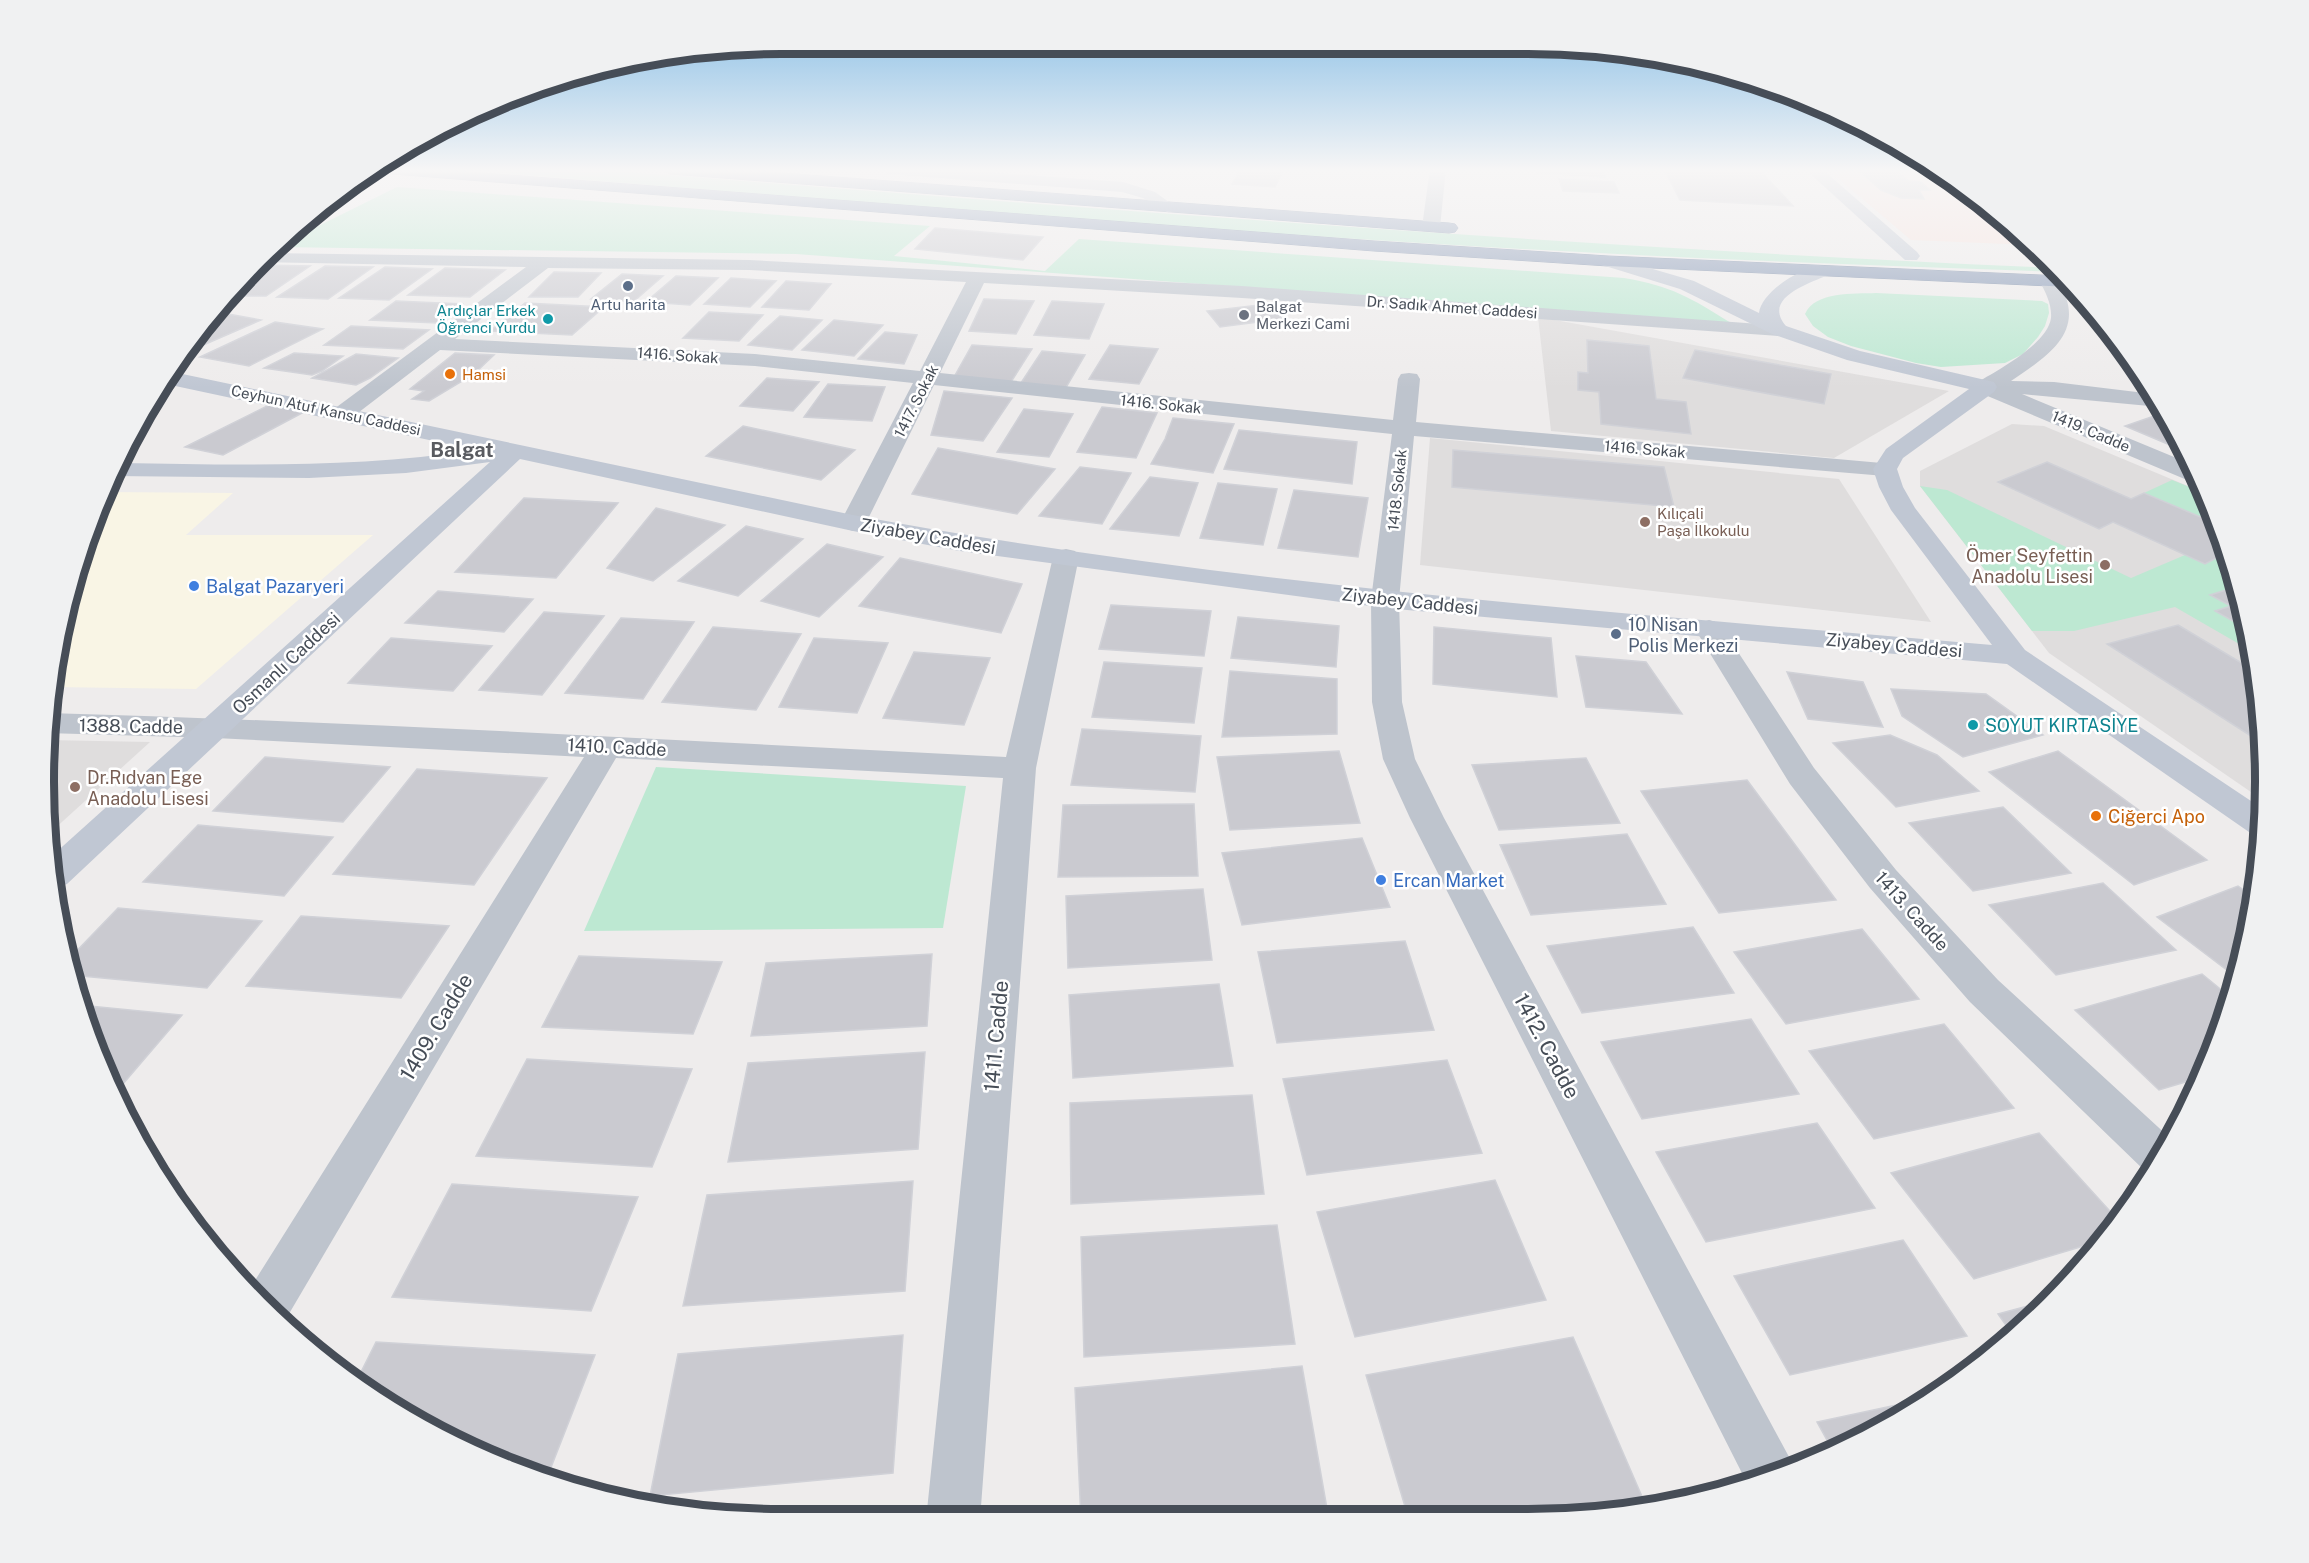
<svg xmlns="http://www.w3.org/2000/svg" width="2309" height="1563" font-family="'Public Sans',sans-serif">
<rect width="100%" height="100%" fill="#eeecec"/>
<!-- commercial -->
<path fill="#f9f5e5" d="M104 492 233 493 186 535H373L196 689 51 687 58 637 100 499Z"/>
<!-- education -->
<g fill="#dfdddd">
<path d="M1538 317 1949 391 1834 458 1551 431Z"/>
<path d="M2012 424 2044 426 2207 494 2251 637 2265 781 2264 801 2049 653 1920 486V471Z"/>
<path d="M1430 438 1839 479 1931 622 1420 565Z"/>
<path d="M46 740 150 742 52 831Z"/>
</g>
<!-- medical -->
<path fill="#f7e2dd" d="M1827 169H1939L2031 245 1911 240Z"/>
<!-- green -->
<g fill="#bde8d2">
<path d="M454 169H588C1077 207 1566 247 2056 268L2060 272C1852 265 1645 257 1438 244 1109 224 782 196 454 169Z"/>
<path d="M397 187 930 226 894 256 1045 271 1079 239 1624 278C1672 286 1691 298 1731 323L796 254 276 247Z"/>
<path d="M1876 293 2042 301 2048 304 2049 313 2045 326 2038 337 2023 354 2005 363 1941 367 1916 363 1851 346 1828 337 1813 326 1805 314C1815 291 1854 294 1876 293Z"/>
<path d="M2172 480 2207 494 2217 524 2144 493Z"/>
<path d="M1920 486 1947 490 2131 578 2185 555 2205 564 2226 553 2236 587 2211 595 2231 606 2216 611 2249 630 2253 652 2175 607 2074 631H2032Z"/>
<path d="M656 767 966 786 943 928 584 931Z"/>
</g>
<!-- building -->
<g fill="#cacad0" stroke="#d0d1d7" stroke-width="1.5">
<path d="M1241 169H1284L1275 187 1232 184Z"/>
<path d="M1536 169H1603L1605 177 1537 173Z"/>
<path d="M1664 169H1759L1793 206 1680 200Z"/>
<path d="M1857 169H1893L1909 181 1921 182 1930 190H1919L1924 199 1901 198 1881 190Z"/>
<path d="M1559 179 1614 182 1619 193 1563 191Z"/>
<path d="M935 228 1043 237 1023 260 915 249Z"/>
<path d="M258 265 310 266 266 296H228L250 270Z"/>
<path d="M325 266 373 267 328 299 277 297Z"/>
<path d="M385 267 432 269 389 300 339 298Z"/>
<path d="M445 268 505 270 470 297 408 295Z"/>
<path d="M554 272 601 273 578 297H529Z"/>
<path d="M622 274 663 276 633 302 591 299Z"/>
<path d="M676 276 718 278 690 305 646 302Z"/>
<path d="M731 278 776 281 750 307 704 304Z"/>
<path d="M786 281 831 284 809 310 762 307Z"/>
<path d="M984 299 1034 301 1016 334 969 331Z"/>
<path d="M396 301 462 304 438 323 370 320Z"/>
<path d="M1052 301 1104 304 1089 339 1034 335Z"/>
<path d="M525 303 604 307 572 335 490 331Z"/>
<path d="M1268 304 1282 319 1220 327 1207 311Z"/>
<path d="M217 312 261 320 183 354 196 332 212 314Z"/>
<path d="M709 312 763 315 739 341 683 338Z"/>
<path d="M780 316 822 320 792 350 748 345Z"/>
<path d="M834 320 883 325 854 356 802 350Z"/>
<path d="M275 322 323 329 249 366 200 357Z"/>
<path d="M351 326 429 330 403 349 324 345Z"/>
<path d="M885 332 917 335 904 364 858 359Z"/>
<path d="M1587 340 1649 346 1656 399 1686 402 1691 434 1601 424 1599 392 1578 390V372L1588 373Z"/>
<path d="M972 345 1032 349 1011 382 954 377Z"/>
<path d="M1110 345 1158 349 1139 384 1089 379Z"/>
<path d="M1695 350 1831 374 1824 404 1683 378Z"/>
<path d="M1042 351 1085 355 1064 391 1019 386Z"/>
<path d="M294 353 343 356 322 371 312 375 264 368Z"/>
<path d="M455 353 494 355 474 374 429 401 412 399 424 391 410 389Z"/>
<path d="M356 354 398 358 370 378 356 385 312 378Z"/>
<path d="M767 378 819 382 793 411 740 406Z"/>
<path d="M828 384 885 387 872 421 804 417Z"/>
<path d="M944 391 1012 398 983 441 931 435Z"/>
<path d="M271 404 304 412 223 455 185 447Z"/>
<path d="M1102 407 1157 413 1136 458 1077 452Z"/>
<path d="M1024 409 1073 414 1049 457 997 452Z"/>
<path d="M2154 416 2166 418 2184 451 2125 426Z"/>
<path d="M1173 418 1234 424 1213 473 1151 464 1165 439Z"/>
<path d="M743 426 855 450 821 480 706 456Z"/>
<path d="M1239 430 1357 442 1352 484 1224 469Z"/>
<path d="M938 448 1055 469 1017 514 912 494Z"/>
<path d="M1453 450 1664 467 1674 507 1452 487Z"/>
<path d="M2047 462 2131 499 2144 493 2217 524 2226 553 2205 564 2113 522 2099 529 1998 482Z"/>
<path d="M1080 467 1131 473 1102 524 1039 516Z"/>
<path d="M1150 477 1198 483 1179 536 1110 529Z"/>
<path d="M1218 483 1277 489 1263 545 1200 538Z"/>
<path d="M1294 490 1368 498 1358 557 1278 548Z"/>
<path d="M524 498 618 503 556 578 455 572Z"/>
<path d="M656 508 725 525 653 581 607 568Z"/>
<path d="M746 526 803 539 738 596 678 581Z"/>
<path d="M827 544 883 557 819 617 761 601Z"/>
<path d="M900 558 1022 584 1001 633 859 606Z"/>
<path d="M2236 587 2249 630 2215 611 2231 606 2210 595Z"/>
<path d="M438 591 533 599 504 632 405 623Z"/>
<path d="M1111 605 1211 611 1204 656 1099 649Z"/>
<path d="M544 612 604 616 542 695 479 690Z"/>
<path d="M1238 617 1339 626 1336 667 1231 658Z"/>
<path d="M621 618 694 622 643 699 565 693Z"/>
<path d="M2178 625 2255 671 2262 743 2107 644Z"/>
<path d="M713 627 801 634 756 710 662 702Z"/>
<path d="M1434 627 1551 638 1557 697 1433 684Z"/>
<path d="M391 638 492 646 453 691 348 683Z"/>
<path d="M814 638 888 643 857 713 779 707Z"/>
<path d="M914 652 990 658 964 725 883 718Z"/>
<path d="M1576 656 1646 662 1682 714 1586 707Z"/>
<path d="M1104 662 1202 668 1194 723 1092 717Z"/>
<path d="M1230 671 1337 679V734L1222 737Z"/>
<path d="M1787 672 1863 682 1883 727 1808 719Z"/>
<path d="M1891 689 1986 694 2043 735 1963 757 1902 716Z"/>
<path d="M1082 729 1201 736 1195 792 1071 785Z"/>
<path d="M1890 735 1937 755 1979 791 1896 807 1833 743Z"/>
<path d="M1339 751 1360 823 1230 830 1217 757Z"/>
<path d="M2058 751 2207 860 2134 885 1989 772Z"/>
<path d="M265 757 390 767 343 822 213 811Z"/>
<path d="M1586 758 1620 823 1499 830 1472 765Z"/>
<path d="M417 769 547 778 474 885 333 874Z"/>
<path d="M1747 780 1836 900 1719 913 1641 791Z"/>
<path d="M1194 804 1198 876 1058 877 1063 805Z"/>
<path d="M2003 807 2071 873 1973 891 1909 823Z"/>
<path d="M198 825 333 837 284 896 143 882Z"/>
<path d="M1627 834 1666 904 1531 915 1500 845Z"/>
<path d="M1362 838 1390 907 1242 925 1222 853Z"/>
<path d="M2103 883 2176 950 2056 975 1989 905Z"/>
<path d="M2238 886 2254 897 2251 925 2236 977 2157 917Z"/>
<path d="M1203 889 1212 960 1068 968 1066 896Z"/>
<path d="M118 908 262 921 207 988 71 975 67 961Z"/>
<path d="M301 916 449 926 401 998 246 986Z"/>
<path d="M1693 927 1734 993 1582 1013 1547 946Z"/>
<path d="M1862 929 1919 999 1786 1024 1734 952Z"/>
<path d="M1405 941 1434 1030 1277 1043 1258 952Z"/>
<path d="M932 954 927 1026 751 1036 766 963Z"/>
<path d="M579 956 722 962 693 1034 542 1027Z"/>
<path d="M2202 974 2230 997 2209 1064 2202 1077 2159 1090 2075 1010Z"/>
<path d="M1219 984 1233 1066 1073 1078 1069 995Z"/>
<path d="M79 1005 182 1015 116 1092 83 1019Z"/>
<path d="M1751 1019 1799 1094 1642 1119 1601 1042Z"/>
<path d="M1944 1024 2014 1108 1874 1139 1809 1051Z"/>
<path d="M925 1052 918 1149 728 1162 748 1063Z"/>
<path d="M527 1059 692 1069 652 1167 476 1156Z"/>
<path d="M1447 1060 1482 1153 1307 1175 1283 1079Z"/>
<path d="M1252 1095 1264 1194 1071 1204 1070 1103Z"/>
<path d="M1817 1123 1875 1208 1706 1242 1656 1152Z"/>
<path d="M2039 1133 2118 1220 2100 1241 1974 1279 1891 1173Z"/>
<path d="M1495 1180 1546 1300 1355 1337 1317 1212Z"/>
<path d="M913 1181 905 1291 683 1306 707 1195Z"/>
<path d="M452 1184 638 1197 591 1311 392 1297Z"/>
<path d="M1277 1225 1295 1344 1084 1357 1081 1237Z"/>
<path d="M1903 1240 1967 1336 1790 1375 1734 1276Z"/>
<path d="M2053 1299 2012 1334 1998 1314Z"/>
<path d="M903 1335 893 1473 650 1496 678 1354Z"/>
<path d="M1573 1337 1647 1508 1528 1520H1409L1366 1375Z"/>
<path d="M376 1342 595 1355 548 1475 455 1443 356 1382Z"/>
<path d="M1302 1366 1328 1514 1277 1520H1081L1075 1388Z"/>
<path d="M1934 1397 1833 1451 1817 1422Z"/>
</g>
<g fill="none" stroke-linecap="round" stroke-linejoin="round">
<defs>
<g id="highway">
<path d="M370 169H430L1374 241 1608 256 2063 276 2072 287 1608 266 1374 251 367 172Z"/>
<path d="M662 169H729L1449 223 1455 224 1458 228 1455 232 1449 233 670 174Z"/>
</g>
</defs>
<!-- highway casing -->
<use href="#highway" stroke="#7385a1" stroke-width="1"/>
<!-- street -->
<g fill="#bec4cd" fill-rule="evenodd">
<path d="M1430 169H1446L1440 227 1437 231H1425L1422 227Z"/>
<path d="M268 253 749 260 1242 286 1786 326 1789 330 1786 334 1779 336 1242 298 984 283 940 373 1393 420 1398 379 1401 374 1409 373 1417 374 1420 379 1416 422 1893 464 1897 469 1893 474 1885 476 1414 436 1399 600 1402 702 1415 759 1444 818 1795 1468 1747 1483 1410 818 1383 759 1372 702 1371 600 1392 434 934 385 866 523 862 528 853 531 844 528 840 523 913 383 755 366 440 350 350 419 342 421 334 419 331 414 334 409 526 267 257 262ZM548 268 749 270 966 282 920 371 755 354 455 339Z"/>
<path d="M2049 276 2056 278C2090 329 2051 354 2011 381L2054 382 2153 394 2160 407 2022 394 2191 464 2200 481 2187 480 1978 392 1975 387 1978 382C1999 370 2048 343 2051 318 2052 305 2046 293 2040 282L2042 278Z"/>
<path d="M1066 549 1075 551 1079 557 1036 768 980 1520H926L1003 778 616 758 283 1324 260 1304 249 1290 584 757 215 738 46 733 48 713C368 722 687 741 1006 757L1053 557 1057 551Z"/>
<path d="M1709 620 1719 623 1814 768 1896 870 1998 980 2170 1138 2151 1173 2145 1171 1970 1002 1870 888 1790 784 1695 629 1699 623Z"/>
</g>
<!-- secondary -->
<g fill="#c0c7d3" fill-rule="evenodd">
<path d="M880 169H946L1123 182 1155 192 1177 208 1169 213 1143 198 1122 192 888 174Z"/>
<path d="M1805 169H1822L1917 252 1920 256 1917 260H1905Z"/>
<path d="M1608 256 1694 281 1759 313C1761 291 1807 262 1828 267L1831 271 1828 275C1808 284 1762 298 1786 326L1860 351 1994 382 1997 387 1994 392 1903 458 1897 469 1903 487 1915 508 2025 650 2263 809 2260 836 2249 832 2007 664 1385 608 960 551 853 531 520 459 67 884 55 888 53 855 490 462 406 473 309 478 113 476 121 463C239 465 358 468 476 450L166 384 173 372 853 515C1229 585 1611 612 1992 645L1891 510 1879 487 1873 469 1886 449 1969 389 1847 360 1772 334 1680 289 1602 265 1599 261 1602 257Z"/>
</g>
<!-- highway -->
<use href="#highway" fill="#8899b6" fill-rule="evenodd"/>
</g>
<!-- sky -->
<linearGradient id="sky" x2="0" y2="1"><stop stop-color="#84bce5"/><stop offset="0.44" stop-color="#f7f6f6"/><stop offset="1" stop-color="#f7f6f6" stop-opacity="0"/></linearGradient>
<rect width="2309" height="388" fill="url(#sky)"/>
<!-- markers -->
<g fill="#5c6f8a" stroke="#fff" stroke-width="2">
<circle cx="628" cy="286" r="6"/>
<circle cx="1616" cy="634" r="6"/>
</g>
<circle fill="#6b7280" stroke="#fff" stroke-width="2" cx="1244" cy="315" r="6"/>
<g fill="#0f9aa8" stroke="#fff" stroke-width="2">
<circle cx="548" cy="319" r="6"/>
<circle cx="1973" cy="725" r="6"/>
</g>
<g fill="#e8710a" stroke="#fff" stroke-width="2">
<circle cx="450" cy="374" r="6"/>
<circle cx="2096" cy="816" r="6"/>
</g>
<g fill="#8d6e63" stroke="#fff" stroke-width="2">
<circle cx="1645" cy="522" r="6"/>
<circle cx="2105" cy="565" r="6"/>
<circle cx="75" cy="787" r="6"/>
</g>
<g fill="#3f7fe0" stroke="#fff" stroke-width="2">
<circle cx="194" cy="586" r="6"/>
<circle cx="1381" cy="880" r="6"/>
</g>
<g text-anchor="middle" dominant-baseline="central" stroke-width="5" stroke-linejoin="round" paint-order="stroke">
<!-- far-service labels -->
<g font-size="15" fill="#4e5e75" stroke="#fff">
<text x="628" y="304">Artu harita</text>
</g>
<!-- far-worship labels -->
<g font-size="15" fill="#5b616d" stroke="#fff" text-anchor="start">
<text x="1256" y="306">Balgat<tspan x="1256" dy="17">Merkezi Cami</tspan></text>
</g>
<!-- far-street labels -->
<g font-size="15" fill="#464d57" stroke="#fff">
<text transform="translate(1452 307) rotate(4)">Dr. Sadık Ahmet Caddesi</text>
<text transform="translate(678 355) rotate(4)">1416. Sokak</text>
<text transform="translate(916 401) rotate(-63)">1417. Sokak</text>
<text transform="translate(1161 404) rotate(6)">1416. Sokak</text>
<text transform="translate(326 410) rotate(12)">Ceyhun Atuf Kansu Caddesi</text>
<text transform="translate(2091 431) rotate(23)">1419. Cadde</text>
<text transform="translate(1645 449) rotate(5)">1416. Sokak</text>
<text transform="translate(1397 490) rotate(-84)">1418. Sokak</text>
</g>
<!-- far-culture labels -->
<g font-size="15" fill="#0d838f" stroke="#fff" text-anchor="end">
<text x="536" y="310">Ardıçlar Erkek<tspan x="536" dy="17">Öğrenci Yurdu</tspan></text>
</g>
<!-- far-food labels -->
<g font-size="15" fill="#c56008" stroke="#fff" text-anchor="start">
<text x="462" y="374">Hamsi</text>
</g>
<!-- far-education labels -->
<g font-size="15" fill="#785e54" stroke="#fff" text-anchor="start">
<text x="1657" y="513">Kılıçali<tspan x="1657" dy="17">Paşa İlkokulu</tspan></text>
</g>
<!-- street labels -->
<g font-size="18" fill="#464d57" stroke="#fff">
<text transform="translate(928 536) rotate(10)">Ziyabey Caddesi</text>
<text transform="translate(1410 601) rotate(6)">Ziyabey Caddesi</text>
<text transform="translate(1894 645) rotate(5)">Ziyabey Caddesi</text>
<text transform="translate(286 663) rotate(-43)">Osmanlı Caddesi</text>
<text transform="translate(131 726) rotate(1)">1388. Cadde</text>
<text transform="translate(617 747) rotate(3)">1410. Cadde</text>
<text transform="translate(1912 911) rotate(48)">1413. Cadde</text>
</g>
<!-- education labels -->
<g font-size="18" fill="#785e54" stroke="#fff" text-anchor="end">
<text x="2093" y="555">Ömer Seyfettin<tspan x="2093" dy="21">Anadolu Lisesi</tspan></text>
<text x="87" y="777" text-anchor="start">Dr.Rıdvan Ege<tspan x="87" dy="21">Anadolu Lisesi</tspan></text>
</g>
<!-- shop labels -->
<g font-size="18" fill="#366cbe" stroke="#fff" text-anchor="start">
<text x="206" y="586">Balgat Pazaryeri</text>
<text x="1393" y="880">Ercan Market</text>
</g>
<!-- service labels -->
<g font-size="18" fill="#4e5e75" stroke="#fff" text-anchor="start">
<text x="1628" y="624">10 Nisan<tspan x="1628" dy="21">Polis Merkezi</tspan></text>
</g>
<!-- culture labels -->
<g font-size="18" fill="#0d838f" stroke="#fff" text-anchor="start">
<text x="1985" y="725">SOYUT KIRTASİYE</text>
</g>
<!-- food labels -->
<g font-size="18" fill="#c56008" stroke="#fff" text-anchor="start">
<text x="2108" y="816">Ciğerci Apo</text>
</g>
<!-- far-district labels -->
<g font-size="20" font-weight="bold" fill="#595b60" stroke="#fff">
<text x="462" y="450">Balgat</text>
</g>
<!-- near-street labels -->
<g font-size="21" fill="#464d57" stroke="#fff">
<text transform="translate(436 1027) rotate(-59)">1409. Cadde</text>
<text transform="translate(996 1036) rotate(-85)">1411. Cadde</text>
<text transform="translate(1547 1046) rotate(62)">1412. Cadde</text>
</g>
</g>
<!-- crop -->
<path d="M0 0H2309V1563H0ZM781 54H1528A727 727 0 0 1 2255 781V782A727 727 0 0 1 1528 1509H781A727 727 0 0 1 54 782V781A727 727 0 0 1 781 54Z" fill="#f0f1f2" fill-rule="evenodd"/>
<path fill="none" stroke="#464d57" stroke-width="8" d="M781 54H1528A727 727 0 0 1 2255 781V782A727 727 0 0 1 1528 1509H781A727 727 0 0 1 54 782V781A727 727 0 0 1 781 54Z"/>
</svg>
